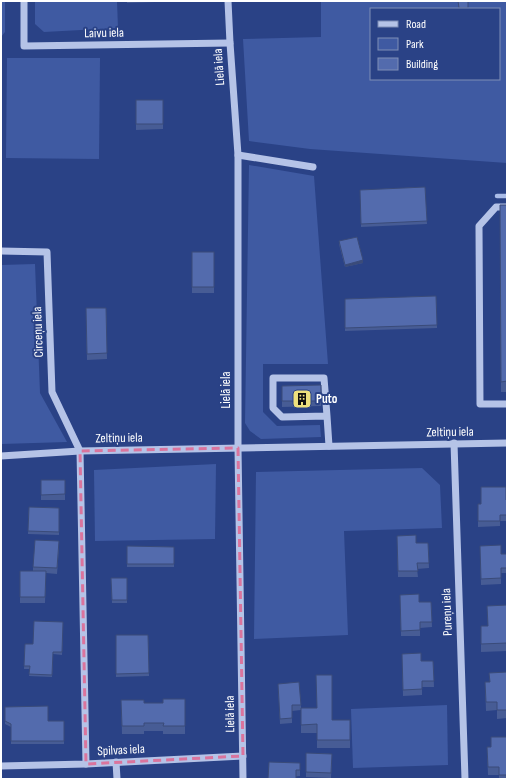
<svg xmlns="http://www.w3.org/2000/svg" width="508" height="780" font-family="'Sofia Sans Condensed',sans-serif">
<rect width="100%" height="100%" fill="#2a4286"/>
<!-- green -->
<g fill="#3f5aa2" fill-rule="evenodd">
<path d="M1 1H5V32L1 37Z"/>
<path d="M35 1H117L118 28 44 32 35 24Z"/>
<path d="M321 1H507V163L310 149 249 141 243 39 321 37ZM371 9H499V79H371Z"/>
<path d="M7 58H100L99 159 6 158Z"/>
<path d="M249 165 314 176 328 364H263V412L277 426 320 425 321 437 261 439 250 431 245 423Z"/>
<path d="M35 264 40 393 67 442 1 444V265Z"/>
<path d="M216 464 215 539 95 541 94 470Z"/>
<path d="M422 468 440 485 442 528 344 531 348 635 254 639 256 472Z"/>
<path d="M447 705 448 765 353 768 351 709Z"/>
</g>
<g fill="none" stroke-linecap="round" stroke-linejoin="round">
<!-- stream -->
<path stroke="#aabce8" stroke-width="4.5" d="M497 196H507"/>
<!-- minor -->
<g stroke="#b5c3e7" stroke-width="7">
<path d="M24 1V46L230 43"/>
<path d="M228 1 230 43 238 155V448L243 779"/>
<path d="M238 155 313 167"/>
<path d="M507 207H496L479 226 480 404H507"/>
<path d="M1 251 47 252 52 392 80 451 86 764"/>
<path d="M327 416 324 378H273V408L282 417 327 416 329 446"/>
<path d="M454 443 465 779"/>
<path d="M1 456 80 451 507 443"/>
<path d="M116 762 117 779"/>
<path d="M1 766 86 764 243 756"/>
</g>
</g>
<!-- wall -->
<g fill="#475c95">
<path d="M127 1H155V2L127 3Z"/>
<rect x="458" y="1" width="10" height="8"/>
<path d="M136 100H163V129L136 130Z"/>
<path d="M425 187 427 224 361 227 360 190Z"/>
<path d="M500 205H507V392H501Z"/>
<path d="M339 241 363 263 345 267 339 244Z"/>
<rect x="192" y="252" width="22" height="41"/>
<path d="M436 296 437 328 345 331V299Z"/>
<path d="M86 308H106L107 359 87 360Z"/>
<path d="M321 385V406L282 407V386Z"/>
<rect x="41" y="480" width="24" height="20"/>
<path d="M507 500V521H500V526L478 527V504H481Z"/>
<path d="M29 507 59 508V535L28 534Z"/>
<path d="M397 536 416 543H428L429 568 417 569 418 577H398Z"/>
<path d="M127 546 174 547V567H127Z"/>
<path d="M480 546 501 554H507V573H501V584L481 585Z"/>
<path d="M59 547 57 574 46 573 45 603H20V571H33V567Z"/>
<path d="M111 578H127V603H112Z"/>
<path d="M400 595 419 602H431L432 627 420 628V636H401Z"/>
<path d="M507 605V651L481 652V626H488Z"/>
<path d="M63 622 62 655 53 654 52 677 29 676 30 669H24L25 644H33Z"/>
<path d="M116 635H148L149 676 116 677Z"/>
<path d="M402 654 421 661H433L434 687H422V695L403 696Z"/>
<path d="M507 672V718L497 719V710L486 711 485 682H489Z"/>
<path d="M278 684 301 705V710L292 711V723L280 724Z"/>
<path d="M185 699V734H163V731H144V734H122L121 700 144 703H163Z"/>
<path d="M5 707 48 721H64V744H11V727L5 724Z"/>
<path d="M301 708 332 720H350V748H317V733H301Z"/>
<path d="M507 737V779H499V775H488L487 747H491Z"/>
<path d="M306 753 332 754 331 778 306 777Z"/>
<path d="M300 763V776L268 779Z"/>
</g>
<!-- shaded-wall -->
<path fill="#3a4b79" d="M363 260V263L345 267V265Z"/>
<!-- building -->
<g fill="#536bad" stroke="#3a4b79">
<path d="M458 1H468V8H459Z"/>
<rect x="136" y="100" width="27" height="24"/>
<path d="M425 187 427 221 361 224 360 190Z"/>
<path d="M500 205H507V381L501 382Z"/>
<path d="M357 237 363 260 345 265 339 241Z"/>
<rect x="192" y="252" width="22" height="35"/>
<path d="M436 296 437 325 345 328V299Z"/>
<path d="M86 308H106L107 353 87 354Z"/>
<path d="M321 385V401H282V386Z"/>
<path d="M41 480H65V494L41 495Z"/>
<path d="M481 487H506V500H507V515H500V521H478V504H481Z"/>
<path d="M29 507 59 508V532L28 531Z"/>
<path d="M416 535V543H428L429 563H417L418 571H398L397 536Z"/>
<path d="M35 540 59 541 57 568 33 567Z"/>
<path d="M501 545V554H507V568H501V578L481 579 480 546Z"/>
<path d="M127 546 174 547V564H127Z"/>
<path d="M20 571H46L45 597H20Z"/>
<path d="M111 578H127V600H112Z"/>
<path d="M419 594V602H431L432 622H420V630L401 631 400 595Z"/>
<path d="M507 605V643L481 644V626H488L487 606Z"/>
<path d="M34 621 63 622 62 652H53L52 675 29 674 30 666H24L25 644H33Z"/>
<path d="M116 635H148L149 673 116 674Z"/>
<path d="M421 653V661H433L434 681H422V689L403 690 402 654Z"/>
<path d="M507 672V710H497V702H486L485 682H490L489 673Z"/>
<path d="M316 675H332V720H350V740H317V724L301 725V708H317Z"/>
<path d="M299 682 301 705H292V718L280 719 278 684Z"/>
<path d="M163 699H185V726H163L164 723H144V726H122L121 700H144V703H163Z"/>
<path d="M48 706V721H64V741H11V724L5 721V707Z"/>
<path d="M491 737H507V775H499V767H488L487 747H491Z"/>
<path d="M306 753 332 754 331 773 306 772Z"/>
<path d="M269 762 300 763V770H296V779H268Z"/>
</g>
<!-- marked area -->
<path fill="none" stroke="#da749d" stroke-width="3" stroke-dasharray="8 5" stroke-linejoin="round" d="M238 448 243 756 86 764 80 451Z"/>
<!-- icons -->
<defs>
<symbol id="building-square" viewBox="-11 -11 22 22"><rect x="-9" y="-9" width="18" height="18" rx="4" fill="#eee17d" stroke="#2a4286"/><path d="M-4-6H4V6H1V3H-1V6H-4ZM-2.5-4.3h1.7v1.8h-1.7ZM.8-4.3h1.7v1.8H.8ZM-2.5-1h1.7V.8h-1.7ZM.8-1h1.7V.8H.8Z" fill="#111"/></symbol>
</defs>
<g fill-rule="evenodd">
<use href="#building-square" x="291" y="388" width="22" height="22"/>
</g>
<g text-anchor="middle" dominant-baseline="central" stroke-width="4" stroke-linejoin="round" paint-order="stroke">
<!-- street labels -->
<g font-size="13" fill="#fff" stroke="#2a4286">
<text transform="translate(104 33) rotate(-1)">Laivu iela</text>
<text transform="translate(219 67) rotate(-94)">Lielā iela</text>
<text transform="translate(38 332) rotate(-92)">Circeņu iela</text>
<text transform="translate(226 390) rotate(-90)">Lielā iela</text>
<text transform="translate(450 432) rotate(-1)">Zeltiņu iela</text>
<text transform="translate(119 438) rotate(-1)">Zeltiņu iela</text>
<text transform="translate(447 612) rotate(-92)">Pureņu iela</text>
<text transform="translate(230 714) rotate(-91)">Lielā iela</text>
<text transform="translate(121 750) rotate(-3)">Spilvas iela</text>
</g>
<!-- poi labels -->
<g font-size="13" font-weight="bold" fill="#fff" stroke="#2a4286" text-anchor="start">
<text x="316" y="399">Puto</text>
</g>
</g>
<!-- border -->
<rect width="508" height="780" fill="none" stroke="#ffffff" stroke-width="4"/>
<!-- legend -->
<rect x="370" y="8" width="130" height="72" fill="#2a4286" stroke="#7f8eb6"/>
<rect x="378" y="21" width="20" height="6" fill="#b5c3e7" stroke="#7f8eb6"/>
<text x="406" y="28" font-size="12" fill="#ffffff">Road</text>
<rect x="378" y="38" width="20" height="12" fill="#3f5aa2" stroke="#7f8eb6"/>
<text x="406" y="48" font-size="12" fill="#ffffff">Park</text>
<rect x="378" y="58" width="20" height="12" fill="#536bad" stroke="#7f8eb6"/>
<text x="406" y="68" font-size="12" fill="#ffffff">Building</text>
</svg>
